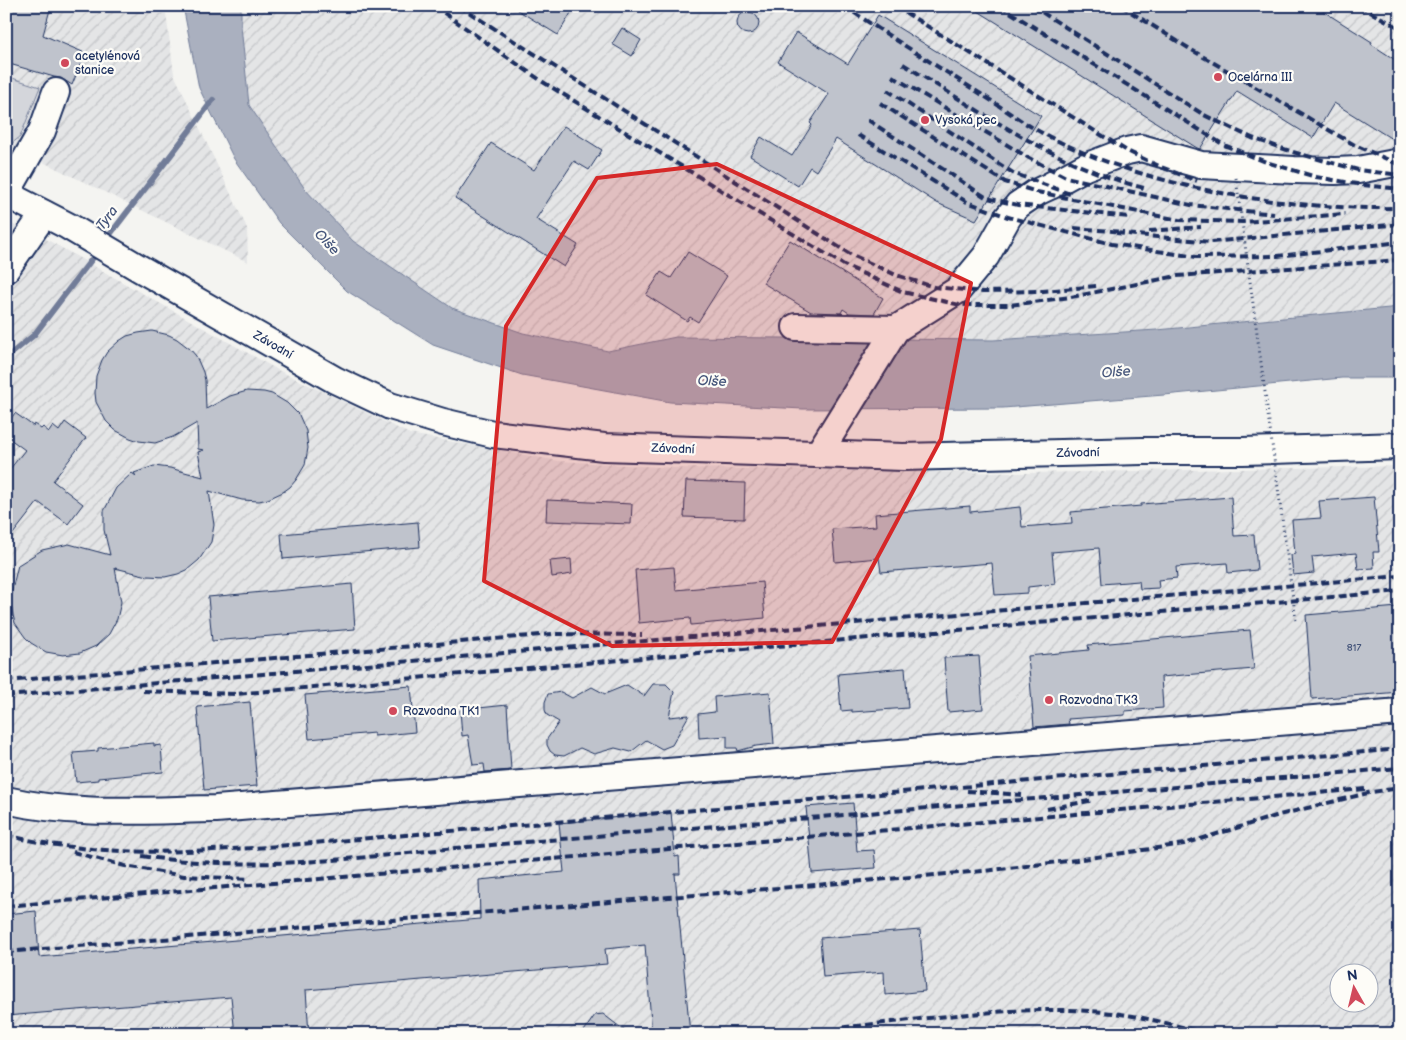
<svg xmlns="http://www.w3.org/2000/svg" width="1406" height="1040" font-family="'Balsamiq Sans',sans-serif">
<defs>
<pattern id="industrial-furrows" width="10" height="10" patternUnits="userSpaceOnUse" patternTransform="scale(1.25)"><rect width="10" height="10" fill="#e4e5e6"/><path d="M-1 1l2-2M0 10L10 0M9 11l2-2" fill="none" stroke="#c3c5c8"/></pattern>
</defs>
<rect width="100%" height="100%" fill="#f4f4f1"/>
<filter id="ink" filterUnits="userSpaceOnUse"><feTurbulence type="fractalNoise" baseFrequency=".02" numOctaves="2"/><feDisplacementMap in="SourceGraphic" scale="10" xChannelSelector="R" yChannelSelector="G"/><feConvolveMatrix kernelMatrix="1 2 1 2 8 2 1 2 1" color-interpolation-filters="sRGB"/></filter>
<g filter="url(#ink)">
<!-- industrial -->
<g fill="url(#industrial-furrows)" fill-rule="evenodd">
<path d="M6 6H165L174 74 247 228 248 262 6 144Z"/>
<path d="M241 6H1400V307L1157 330 993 340 676 337 608 351 523 333 452 308 353 241 305 189 249 105 241 26Z"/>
<path d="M6 223 30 230 278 370 410 434 559 461 675 468 1029 473 1400 466V1034H6ZM1338 972H1368V1002H1338Z"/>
</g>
<!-- grass -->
<path fill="#d4d6db" stroke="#78829c" d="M6 76 40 87 20 137 6 148Z"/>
<!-- water -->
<path fill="#aab0bf" stroke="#717c98" d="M183 6H241V26L249 105 305 189 353 241 452 308 523 333 608 351 676 337 993 340 1157 330 1400 307V378H1342L1164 395 1003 408 803 409 670 402 522 375 433 345 347 291 279 223 234 159 199 88Z"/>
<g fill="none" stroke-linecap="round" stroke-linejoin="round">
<!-- stream -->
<g stroke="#717c98" stroke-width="6">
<path d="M105 241 213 100"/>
<path d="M6 358 34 335 98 251"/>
</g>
</g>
<!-- building -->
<g fill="#bfc3cc" stroke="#1b2f5e">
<path d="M13 6H51L43 35 85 53 72 85 61 78 54 77 6 63V9L11 11Z"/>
<path d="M511 6H575L558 35Z"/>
<path d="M970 6H1315L1372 42 1371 44 1400 63V144L1334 103 1313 138 1237 91 1200 149 1197 148Z"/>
<circle cx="748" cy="23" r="11"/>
<path d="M878 15 1041 116 976 220 937 203 836 139 816 171 810 167 798 186 750 156 761 137 792 156 812 125 810 123 829 94 778 62 796 32 848 64Z"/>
<path d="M622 28 641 40 632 56 612 44Z"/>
<path d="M564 126 602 150 589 170 574 161 536 219 578 245 564 267 455 198 491 143 534 170Z"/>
<path d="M790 240 883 298 874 314 849 313 843 309 841 313 811 312 763 283Z"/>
<path d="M688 252 727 276 698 322 690 317 687 321 646 295 661 272 671 278Z"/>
<path d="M152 331 169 335 177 339 190 349 196 356 203 372 205 380 206 409 230 396 247 391 264 392 272 394 287 403 299 415 306 431 308 448 305 465 296 480 290 487 283 492 268 499 259 501 242 500 209 491 214 525 211 542 199 560 187 570 178 574 165 577 148 576 115 568 121 602 117 619 109 634 96 646 80 653 63 655 46 652 31 643 25 637 15 623 13 615 10 598 18 565 42 550 69 544 110 555 104 530V511L116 488 132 473 136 476 134 473 154 466 170 468 203 477 198 452 204 450 198 449 197 423 173 437 155 443 139 441 130 438 115 430 106 421 96 402 95 393 96 376 102 360 107 352 119 341 127 336 138 333Z"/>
<path d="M15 413 33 426 34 424 41 429 43 427 49 432 53 426 59 431 65 422 86 438 53 481 83 504 68 524 38 502 6 543V474L25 450 6 436V425Z"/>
<path d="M686 481 745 483 744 519 684 517Z"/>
<path d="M1231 497 1234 536 1254 535 1257 570 1228 573 1227 563 1176 567 1177 578 1158 580 1159 588 1140 589 1139 581 1102 584 1099 548 1052 552 1055 584 1028 587V593L995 595 992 563 881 572 879 558 835 562 832 529 876 526 875 514 970 506V512L1020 507 1022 527 1072 523 1071 512 1141 506V504Z"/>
<path d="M1374 497 1379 552H1373L1374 568 1358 569 1356 553 1312 557 1314 573 1293 575 1291 555 1295 554 1292 520 1321 518 1319 501Z"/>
<path d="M547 500 632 504 631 524 546 521Z"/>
<path d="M418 522 420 547 283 559 281 534Z"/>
<path d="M571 559 572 574 552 577 550 561Z"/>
<path d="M674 567 676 590 762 582 765 618 691 625 690 618 639 623 635 570Z"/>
<path d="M352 584 355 629 212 641 208 597Z"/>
<path d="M1398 607 1400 632V692L1312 699 1306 615Z"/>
<path d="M1250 630 1254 669 1161 677 1163 708 1125 711V715L1068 719 1069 724 1034 727 1028 656 1089 650 1088 645Z"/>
<path d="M979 656 983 709 948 712 944 658Z"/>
<path d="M905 668 908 708 852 712V710L841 711 838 674Z"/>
<path d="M653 684H666L674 692 669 717 689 715 672 745 662 749 646 740 631 752 615 748 594 754 580 748 564 756 555 755 550 751 547 745V739L559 722 547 715 545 710V702L548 694 561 692 572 698 592 687 605 694 627 685 644 696Z"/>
<path d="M411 686 415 732 374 736V733L309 739 305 695Z"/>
<path d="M770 692 774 744 756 746 738 751 737 748H727V736L699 738 698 714 715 712 714 697Z"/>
<path d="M250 702 257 786 204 790 197 707Z"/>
<path d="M507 705 511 770 485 772 484 764 473 765 468 735 462 736 460 710Z"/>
<path d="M154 743V746L161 745 163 772 98 778V780L76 782 73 753 98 751V748Z"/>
<path d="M853 803 857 851 874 850 876 868 812 873 806 807Z"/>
<path d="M671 812 675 857 679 856 680 874H675L690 1034H652L645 945 605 949 607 964 306 990 309 1034H235L231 997 6 1016V914L36 911 39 957 480 919 479 880 564 872 559 823Z"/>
<path d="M920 930 925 991 885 995 884 972 823 977 820 938Z"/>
<path d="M603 1014 629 1034H582L595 1015Z"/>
</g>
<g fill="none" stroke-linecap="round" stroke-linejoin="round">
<defs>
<g id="minor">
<path d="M56 92 42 131 6 194 68 226 139 268 335 380 390 406 443 422 493 434 604 447 903 457 1142 451H1243L1400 446"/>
<path d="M6 269 44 214"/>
<path d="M796 327 896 329 958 290 986 256 1008 217 1018 205 1037 192 1050 186 1085 167 1127 151 1141 148 1201 165 1294 170 1335 171 1358 170 1400 162"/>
<path d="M819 453 896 329"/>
<path d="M6 800C74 816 147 810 216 809L1400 712"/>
</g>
</defs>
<!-- minor casing -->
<use href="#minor" stroke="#1b2f5e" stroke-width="30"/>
<!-- minor -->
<use href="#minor" stroke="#fdfcf7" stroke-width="26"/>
<!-- rail -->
<g stroke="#1b2f5e" stroke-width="4" stroke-dasharray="8 4" stroke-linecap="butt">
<path d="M434 6 543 82 844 265 903 292 960 305H1010L1071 297 1177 276 1400 260"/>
<path d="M459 6 850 254 896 275 934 287 983 292 1043 291 1097 286"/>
<path d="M844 6C889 36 935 65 981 94 1003 108 1024 124 1048 136 1150 189 1286 210 1400 208"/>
<path d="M895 6 1127 151 1161 167 1197 181"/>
<path d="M1000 6 1224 145 1266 162 1316 177 1363 185 1400 189"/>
<path d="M1032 6 1204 115 1252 138 1293 152 1358 170 1400 175"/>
<path d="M1121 6 1190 49 1353 144 1400 165"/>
<path d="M1359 6 1400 28"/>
<path d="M1394 6 1400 9"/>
<path d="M903 64C980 111 1055 165 1144 188"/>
<path d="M892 76 1029 158 1066 177 1191 205 1274 214"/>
<path d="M887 90 1013 173 1070 194"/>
<path d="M880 103 1005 182 1037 192 1179 220 1243 222 1345 214"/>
<path d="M868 120 987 198 1018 205 1129 217"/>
<path d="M858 135 967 202 1008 217 1112 244 1196 257 1278 256 1400 242"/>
<path d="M1074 228 1124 232"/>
<path d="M1149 231 1201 227"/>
<path d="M1116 233 1211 242 1400 224"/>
<path d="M6 681 553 634 642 635"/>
<path d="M143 691 235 694 1400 591"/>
<path d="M6 696 1400 576"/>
<path d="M967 791 1022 795"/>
<path d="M1047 809 1094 800"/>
<path d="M6 835C38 843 72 848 105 850 155 854 205 850 255 848L1400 749"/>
<path d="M73 852 125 866 184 876 250 879"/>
<path d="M142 856C247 872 350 859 455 848L1400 768"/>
<path d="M6 906 1365 789"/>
<path d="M6 952 984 871 1076 860 1184 844 1279 815 1372 792 1400 788"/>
<path d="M819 1034 846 1027C927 1019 1009 1006 1090 1011 1131 1013 1170 1024 1210 1034"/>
</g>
<!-- path-bridge -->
<path stroke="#1b2f5e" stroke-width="3" stroke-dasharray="1 4" stroke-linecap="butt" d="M1236 178 1296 621"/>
</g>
</g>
<!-- marked area -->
<path fill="#d62828" fill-opacity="0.2" stroke="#d62828" stroke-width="4" stroke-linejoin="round" d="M717 164 971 283 941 439 832 642 612 646 484 581 506 326 597 178Z"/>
<!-- markers -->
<g fill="#d1495b" stroke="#fdfcf7" stroke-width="2">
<circle cx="65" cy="63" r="5"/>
<circle cx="1218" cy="77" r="5"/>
<circle cx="925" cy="120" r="5"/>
<circle cx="1049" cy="700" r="5"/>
<circle cx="393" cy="711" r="5"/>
</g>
<g text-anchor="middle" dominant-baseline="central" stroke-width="4.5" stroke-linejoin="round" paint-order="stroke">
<!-- number labels -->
<g font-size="10" fill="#44547a">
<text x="1354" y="648">817</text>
</g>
<!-- poi labels -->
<g font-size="12" fill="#1b2f5e" stroke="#fdfcf7" text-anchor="start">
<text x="75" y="56">acetylénová<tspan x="75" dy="14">stanice</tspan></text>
<text x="1228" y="77">Ocelárna III</text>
<text x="935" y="120">Vysoká pec</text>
<text x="1059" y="700">Rozvodna TK3</text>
<text x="403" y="711">Rozvodna TK1</text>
</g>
<!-- street labels -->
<g font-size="12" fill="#1b2f5e" stroke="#fdfcf7">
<text transform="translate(273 345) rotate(30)">Závodní</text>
<text transform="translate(673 449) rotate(2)">Závodní</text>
<text transform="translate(1078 453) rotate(-1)">Závodní</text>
</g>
<!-- water labels -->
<g font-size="14" font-style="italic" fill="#46567b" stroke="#fdfcf7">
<text transform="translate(107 218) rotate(-53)">Tyra</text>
<text transform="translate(327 242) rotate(47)">Olše</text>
<text transform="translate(1116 372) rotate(-4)">Olše</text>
<text transform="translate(712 381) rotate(3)">Olše</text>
</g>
</g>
<!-- margin -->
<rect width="1406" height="1040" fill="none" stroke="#fdfcf7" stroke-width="25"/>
<rect x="12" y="12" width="1381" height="1015" fill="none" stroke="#1b2f5e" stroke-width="2" filter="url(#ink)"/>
<!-- north arrow -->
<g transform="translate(1354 988) rotate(352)"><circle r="24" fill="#fdfcf7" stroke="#a3aaba"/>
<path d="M0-4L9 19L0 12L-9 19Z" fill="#d1495b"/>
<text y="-8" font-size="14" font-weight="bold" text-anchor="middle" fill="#1b2f5e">N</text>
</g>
</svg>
